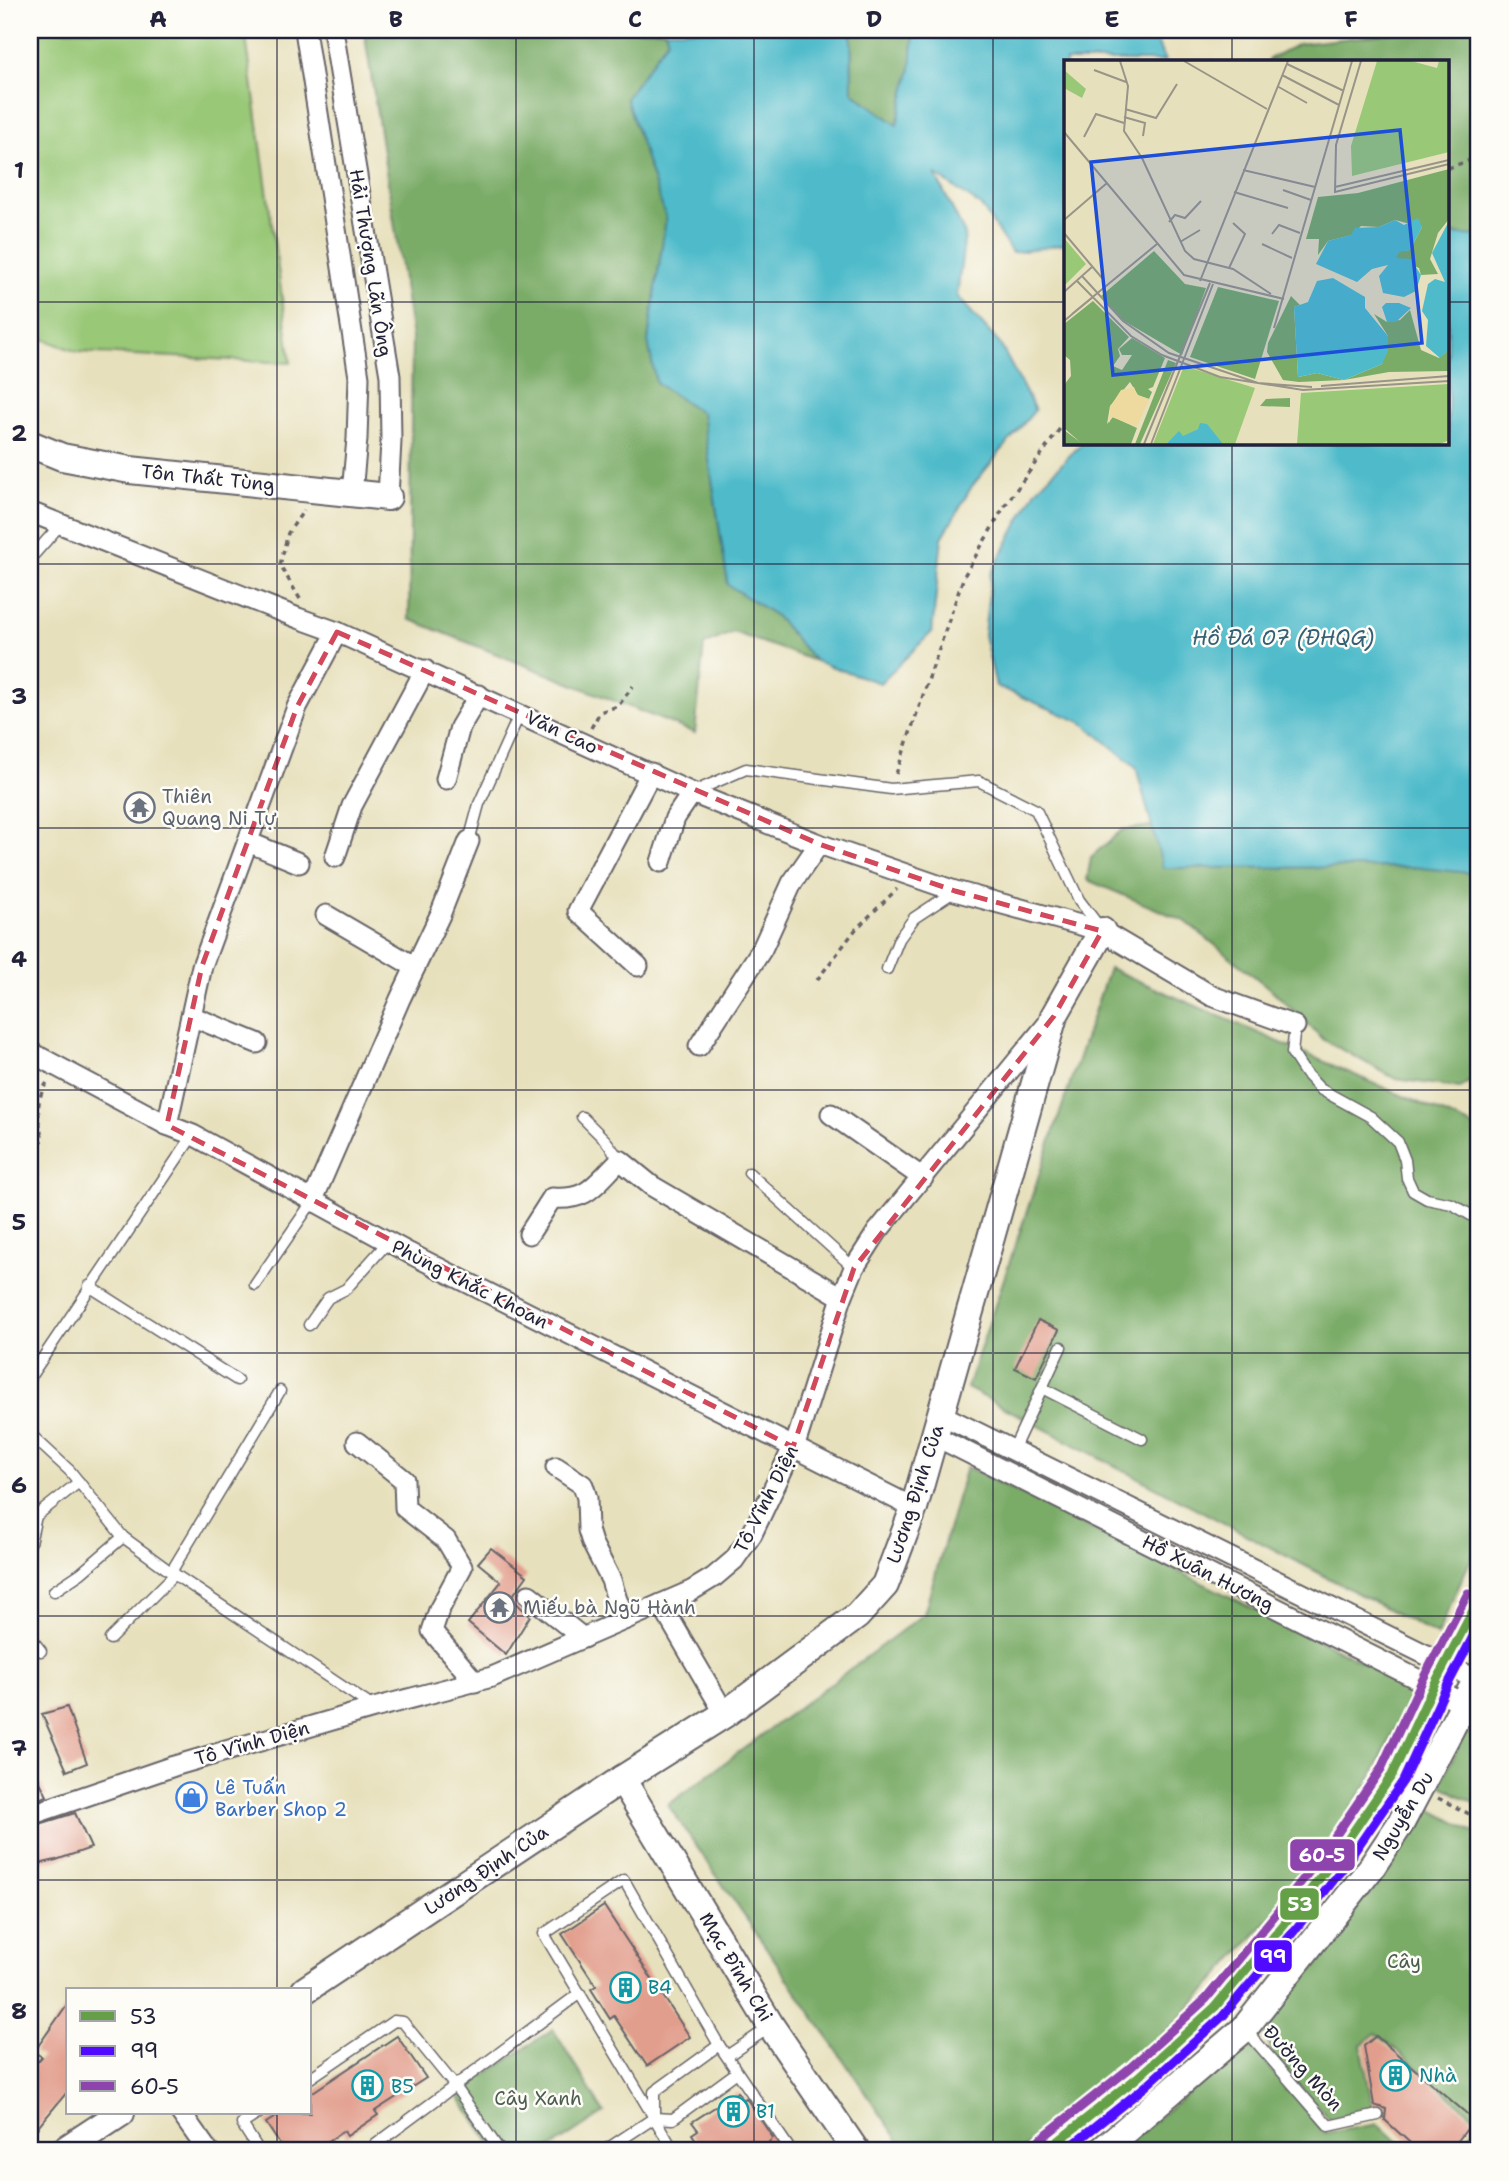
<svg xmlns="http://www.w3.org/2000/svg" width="1509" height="2181" font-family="'Shantell Sans',sans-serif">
<rect width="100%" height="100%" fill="#fdfcf7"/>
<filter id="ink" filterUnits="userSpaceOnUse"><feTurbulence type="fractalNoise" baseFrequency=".0143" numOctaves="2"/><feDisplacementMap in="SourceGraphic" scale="14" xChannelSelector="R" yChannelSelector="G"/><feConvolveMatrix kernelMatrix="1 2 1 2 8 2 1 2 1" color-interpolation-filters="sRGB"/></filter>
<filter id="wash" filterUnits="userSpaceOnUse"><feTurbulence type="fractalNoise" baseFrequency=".00686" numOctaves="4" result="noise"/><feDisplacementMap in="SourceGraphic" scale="28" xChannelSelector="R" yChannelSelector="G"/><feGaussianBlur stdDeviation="1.57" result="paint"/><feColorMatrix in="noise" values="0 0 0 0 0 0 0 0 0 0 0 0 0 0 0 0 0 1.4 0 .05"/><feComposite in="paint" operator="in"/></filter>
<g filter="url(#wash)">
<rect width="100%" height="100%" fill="#e7e0bc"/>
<!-- green -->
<path fill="#99c877" stroke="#5e7559" stroke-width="2" d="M30 30H245L291 363 77 352 30 334Z"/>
<!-- forest -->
<g fill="#7aac68" stroke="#4e6752" stroke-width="2">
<path d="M364 30H665L668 39 626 98 666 218 648 341 656 383 702 413 728 585 775 615 815 661 733 632 704 645 695 733 409 619 412 337Z"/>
<path d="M851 30H914L911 68 897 125 852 92Z"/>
<path d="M1421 30H1479V236L1448 234V61H1269V59L1298 44Z"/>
<path d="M1152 826 1164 868 1413 867 1479 874V1075L1460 1088 1396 1079 1324 1040 1274 992 1185 921 1087 880 1091 857 1122 830Z"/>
<path d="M1109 968 1479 1129V1541L1437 1635 967 1388Z"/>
<path d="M966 1467 1416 1688 1367 1786 1282 1904 1207 1989 1134 2066 1021 2151H906L668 1805 924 1614Z"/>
<path d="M1465 1732 1479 1739V1806L1440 1785Z"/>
<path d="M1427 1807 1479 1835V2151H1459L1478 2120 1376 2033 1361 2045 1373 2109 1330 2120 1273 2056 1261 2025Z"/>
<path d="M553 2029 604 2113 546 2151H496L457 2094Z"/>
<path d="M1249 2043 1325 2133 1378 2124 1407 2151H1118Z"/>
</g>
<!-- water -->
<g fill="#4fbbca" stroke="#386e82" stroke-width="2">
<path d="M665 30H851L852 92 897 125 911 68 914 30H1152L1165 61H1066V244L1012 253 981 206 935 174 965 234 957 296 1000 344 1035 410 972 486 942 538 932 632 880 683 815 661 775 615 728 585 702 413 656 383 648 341 666 218 626 98 668 39Z"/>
<path d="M1448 234 1479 236V874L1413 867 1163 868 1136 767 1083 723 996 686 984 635 991 574 1036 490 1082 443H1448Z"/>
</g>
<g id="blocks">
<!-- building -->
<g fill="#e29e8d">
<path d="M1038 1320 1059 1330 1036 1378 1015 1368Z"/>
<path d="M491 1548 527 1576 511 1598 530 1616 506 1655 468 1623 501 1582 478 1563Z"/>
<path d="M67 1707 87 1763 67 1771 42 1714Z"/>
<path d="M30 1762 47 1796 30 1802Z"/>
<path d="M75 1813 91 1848 56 1860 34 1865 30 1856V1827Z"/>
<path d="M604 1906 690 2037 647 2066 614 2016 610 2019 591 1989 596 1986 562 1934Z"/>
<path d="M68 2003V2091L30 2137V2070L42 2057 34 2052Z"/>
<path d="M397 2036 426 2078 375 2111 378 2115 347 2136 344 2131 313 2151H284L266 2123 282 2113H310V2094Z"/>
<path d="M1376 2036 1474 2120 1450 2151H1419L1385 2120 1386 2109 1374 2105 1364 2046Z"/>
<path d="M738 2092 743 2100 746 2098 773 2138 769 2142 776 2151H703L692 2134 698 2130 692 2122Z"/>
</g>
</g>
</g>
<g filter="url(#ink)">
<use href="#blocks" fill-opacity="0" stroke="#676468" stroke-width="2"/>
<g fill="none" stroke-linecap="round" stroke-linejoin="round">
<defs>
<g id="lane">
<path d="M30 559 61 524"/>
<path d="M693 792 746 769 891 789 979 781 1036 810 1079 900 1101 929"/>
<path d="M469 841 479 804 520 713"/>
<path d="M887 969 899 939 914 918 955 891"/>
<path d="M1295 1026 1292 1053 1305 1073 1320 1089 1371 1117 1398 1142 1405 1160 1407 1178 1413 1191 1427 1199 1452 1204 1479 1220"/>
<path d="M582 1117 606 1141 620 1160"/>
<path d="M749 1173 854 1268"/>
<path d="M255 1285 312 1202"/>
<path d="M89 1286 237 1380"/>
<path d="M309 1325 328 1298 346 1289 388 1242"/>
<path d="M30 1377 193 1135"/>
<path d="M1042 1388 1142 1439"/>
<path d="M280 1391 171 1572 373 1707"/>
<path d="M30 1434 70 1471 123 1537 171 1572"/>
<path d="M1013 1450 1061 1347"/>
<path d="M30 1543 36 1516 79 1482"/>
<path d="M54 1591 81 1573 123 1537"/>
<path d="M30 1637 41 1651"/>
<path d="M110 1639 175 1574"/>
<path d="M1245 2029 1329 2126 1378 2115"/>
<path d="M727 2056 770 2027"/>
<path d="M310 2078 394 2021 403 2022 455 2086 500 2151"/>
<path d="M259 2113 242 2124 259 2151"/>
<path d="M654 2116V2092L719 2045"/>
<path d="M367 2151 580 1993"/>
<path d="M604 2151 654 2118 673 2119 737 2072"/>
<path d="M674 2151 544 1934 624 1880 719 2045 791 2151"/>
</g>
<g id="street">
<path d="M305 30 359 377 357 439 352 493"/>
<path d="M333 30 390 376 391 441 388 497"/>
<path d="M30 512 298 618 337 632 692 793 819 844 955 891 1102 931 1212 996 1295 1026"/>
<path d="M446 779 460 727 479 695"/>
<path d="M248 842 299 863"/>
<path d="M335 857 352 806 425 670"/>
<path d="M661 862 675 818 692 793"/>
<path d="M326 915 415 967"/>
<path d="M638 966 578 911 651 773"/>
<path d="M191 1016 257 1043"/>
<path d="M699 1046 762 949 792 883 819 844"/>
<path d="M30 1052 167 1125 193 1135 409 1253 914 1508"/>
<path d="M831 1114 923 1178"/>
<path d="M167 1125 202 966 297 707 337 632"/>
<path d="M312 1202 400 999 440 915 469 841"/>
<path d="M529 1234 552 1198C589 1201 595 1184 620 1160L652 1186 842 1297"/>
<path d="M940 1414 1479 1681"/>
<path d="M935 1436 1433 1687 1479 1713"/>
<path d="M357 1442 404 1480 405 1508 446 1540 462 1567 439 1610 432 1631 475 1682"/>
<path d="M556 1467 583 1485 587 1498 588 1530 592 1543 611 1580 617 1600 626 1619"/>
<path d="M529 1595 583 1638"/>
<path d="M661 1604 725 1714"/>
<path d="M30 1815 174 1766 374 1708 492 1677 691 1591 714 1577 734 1560 752 1534 797 1439 842 1297 854 1268 877 1232 1050 1021"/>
<path d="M181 2113 208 2151"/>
</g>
<g id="secondary">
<path d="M30 444 62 457 130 470 388 497"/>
<path d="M622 1779 771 2026 856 2151"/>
<path d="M305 1990 622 1779 725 1714 857 1616 885 1585 914 1508 1054 1016 1102 931"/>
<path d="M63 2151 121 2113"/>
<path d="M1046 2151 1138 2077 1215 2007 1285 1923 1333 1861 1392 1775 1433 1687 1479 1599"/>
<path d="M1101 2151 1244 2029 1371 1868 1401 1823 1479 1675"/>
</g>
</defs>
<!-- lane casing -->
<use href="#lane" stroke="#676468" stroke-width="13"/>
<!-- street casing -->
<use href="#street" stroke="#676468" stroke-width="23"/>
<!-- secondary casing -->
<use href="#secondary" stroke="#676468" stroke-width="30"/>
<!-- path -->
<g stroke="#676468" stroke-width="3.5" stroke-dasharray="5 5" stroke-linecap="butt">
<path d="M1448 168 1476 158 1479 145"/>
<path d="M300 599 280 565 288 533 304 510"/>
<path d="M591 728 600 712 618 706 633 686"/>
<path d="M896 774 964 576 1004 507 1066 420"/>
<path d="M817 980 856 929 897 889"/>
<path d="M30 1149 43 1140C38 1118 34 1099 49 1080"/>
<path d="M1438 1798 1479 1819"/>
</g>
<!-- lane -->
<use href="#lane" stroke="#fff" stroke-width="10"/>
<!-- street -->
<use href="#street" stroke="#fff" stroke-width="19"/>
<!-- secondary -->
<use href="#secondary" stroke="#fff" stroke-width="26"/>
<defs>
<path id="bus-1" d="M1046 2151 1138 2077 1215 2007 1285 1923 1333 1861 1392 1775 1433 1687 1479 1599"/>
<path id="bus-2" d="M1065 2151 1146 2086 1223 2016 1295 1930 1343 1868 1403 1781 1444 1692 1479 1625"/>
<path id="bus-3" d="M1038 2141 1130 2068 1206 1999 1275 1915 1323 1854 1381 1769 1422 1681 1468 1593"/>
</defs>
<!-- bus-1 casing -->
<use href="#bus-1" stroke="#fdfcf7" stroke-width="14"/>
<!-- bus-2 casing -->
<use href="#bus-2" stroke="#fdfcf7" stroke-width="14"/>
<!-- bus-3 casing -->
<use href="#bus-3" stroke="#fdfcf7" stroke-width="14"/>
<!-- bus-1 -->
<use href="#bus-1" stroke="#65a049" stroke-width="9"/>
<!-- bus-2 -->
<use href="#bus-2" stroke="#4f0aff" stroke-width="9"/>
<!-- bus-3 -->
<use href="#bus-3" stroke="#8e44ad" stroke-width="9"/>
</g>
</g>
<!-- marked area -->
<path fill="none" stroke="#d1495b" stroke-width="5" stroke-dasharray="14 9" stroke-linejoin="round" d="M337 632 819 844 955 891 1102 931 1054 1016 854 1268 793 1447 167 1125 202 966 297 707Z"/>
<!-- grid -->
<path fill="none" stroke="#22223b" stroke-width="2" stroke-opacity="0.55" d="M277 30V1990M516 30V2151M754 30V2151M993 30V2151M1232 30V61M30 302H1066M1448 302H1479M1232 443V2151M30 564H1479M30 828H1479M30 1090H1479M30 1353H1479M30 1616H1479M30 1880H1479M277 2113V2151"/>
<!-- icons -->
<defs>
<symbol id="temple-ring" viewBox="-11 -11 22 22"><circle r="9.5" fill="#fdfcf7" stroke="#6b7280" stroke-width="1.5"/><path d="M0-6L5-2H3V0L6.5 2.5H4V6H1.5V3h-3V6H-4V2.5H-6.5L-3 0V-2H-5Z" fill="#6b7280"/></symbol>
<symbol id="shop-ring" viewBox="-11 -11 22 22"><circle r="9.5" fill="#fdfcf7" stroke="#3f7fe0" stroke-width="1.5"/><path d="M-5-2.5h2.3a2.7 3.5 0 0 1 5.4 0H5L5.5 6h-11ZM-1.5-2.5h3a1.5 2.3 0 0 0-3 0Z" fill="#3f7fe0"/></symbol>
<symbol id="building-ring" viewBox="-11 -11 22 22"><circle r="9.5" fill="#fdfcf7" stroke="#0f9aa8" stroke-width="1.5"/><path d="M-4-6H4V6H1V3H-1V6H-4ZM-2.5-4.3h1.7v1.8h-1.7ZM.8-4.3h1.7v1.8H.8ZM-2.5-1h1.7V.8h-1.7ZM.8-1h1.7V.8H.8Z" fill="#0f9aa8"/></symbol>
</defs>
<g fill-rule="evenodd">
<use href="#temple-ring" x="122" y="790" width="35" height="35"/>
<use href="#temple-ring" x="482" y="1590" width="35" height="35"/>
<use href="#shop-ring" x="174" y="1780" width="35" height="35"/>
<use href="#building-ring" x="608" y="1970" width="35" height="35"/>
<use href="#building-ring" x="1378" y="2058" width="35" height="35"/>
<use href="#building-ring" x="350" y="2068" width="35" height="35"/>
<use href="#building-ring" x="716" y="2094" width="35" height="35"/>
</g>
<g text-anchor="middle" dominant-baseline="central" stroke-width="5" stroke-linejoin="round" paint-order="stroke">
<!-- street labels -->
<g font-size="19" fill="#22223b" stroke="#fdfcf7">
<text transform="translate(371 263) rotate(81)">Hải Thượng Lãn Ông</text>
<text transform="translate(208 478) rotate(6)">Tôn Thất Tùng</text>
<text transform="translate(562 732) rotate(25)">Văn Cao</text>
<text transform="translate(470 1284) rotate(27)">Phùng Khắc Khoan</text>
<text transform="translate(915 1494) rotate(-72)">Lương Định Của</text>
<text transform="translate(766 1499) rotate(-63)">Tô Vĩnh Diện</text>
<text transform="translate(1208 1573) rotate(27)">Hồ Xuân Hương</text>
<text transform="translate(252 1743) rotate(-16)">Tô Vĩnh Diện</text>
<text transform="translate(1403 1816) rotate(-59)">Nguyễn Du</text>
<text transform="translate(486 1870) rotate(-34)">Lương Định Của</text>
<text transform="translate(736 1967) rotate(59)">Mạc Đĩnh Chi</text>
<text transform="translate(1303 2068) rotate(48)">Đường Mòn</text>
</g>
<!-- worship labels -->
<g font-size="19" fill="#5b616d" stroke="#fdfcf7" text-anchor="start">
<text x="162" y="796">Thiên<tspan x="162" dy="22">Quang Ni Tự</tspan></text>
<text x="523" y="1607">Miếu bà Ngũ Hành</text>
</g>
<!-- shop labels -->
<g font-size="19" fill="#366cbe" stroke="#fdfcf7" text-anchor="start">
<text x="215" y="1787">Lê Tuấn<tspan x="215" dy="22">Barber Shop 2</tspan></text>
</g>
<!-- park labels -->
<g font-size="19" fill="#4c5c50" stroke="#fdfcf7">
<text x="1404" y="1961">Cây</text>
<text x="538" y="2098">Cây Xanh</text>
</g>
<!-- culture labels -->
<g font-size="19" fill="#0d838f" stroke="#fdfcf7" text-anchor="start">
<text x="648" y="1987">B4</text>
<text x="1419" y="2075">Nhà</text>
<text x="391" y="2086">B5</text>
<text x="756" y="2111">B1</text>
</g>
<!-- water labels -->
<g font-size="21" font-style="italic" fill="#345f74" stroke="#fdfcf7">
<text x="1283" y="638">Hồ Đá 07 (ĐHQG)</text>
</g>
</g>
<!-- overview -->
<g transform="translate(1064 60)">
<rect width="385" height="385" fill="#e7e0bc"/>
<path d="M313 1H347L373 8 375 1H385V92L288 116 287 86ZM0 10 22 29 18 38 0 28ZM0 178 22 204 2 224 0 223ZM120 306 191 328 171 384H159L134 369 119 377 115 372 102 384H89ZM385 324V380L376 384H233L237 333Z" fill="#99c877"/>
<path d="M385 109V159L374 173 366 199 374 214 357 215 355 208 331 198 335 191 346 190 358 167 331 160 315 167 297 166 288 175 264 181 254 195 255 179H242L254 137 294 133ZM90 191 121 224 142 228 118 295 60 261 37 236ZM154 227 215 241 191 319 126 297ZM227 236 236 245 230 247 234 317 253 313 280 320 318 304 324 276 310 254 323 262 336 260 346 250 357 290 375 298 385 290V311L325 312 280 320 235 322 219 320 203 292 204 283ZM29 241 65 277 54 289 56 296 49 306 58 310 68 295H58L55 289 68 278 101 298 89 327 84 329 88 332 85 339 74 335 66 322 46 346 43 364 49 357 73 368 67 384H0V370L16 382 0 368V325L7 316 6 300 0 295V264ZM104 300 112 303 76 384H71ZM226 338V347L196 346 202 339Z" fill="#7aac68"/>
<path d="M70 327 73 335 85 339 73 367 48 357 45 363 46 347 57 330Z" fill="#eeda9e"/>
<path d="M354 158 358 167 346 190 335 192 332 198 347 199 357 215 352 231 340 237 319 233 315 216 324 205 308 209 293 222 252 204 264 181 287 175 291 168 315 167 331 160 340 165ZM385 161V290L376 298 362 286 364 260 358 251 364 224 371 219 381 222 368 193ZM269 218 301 237V248L324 276V291L318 304 280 320 253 313 234 317 230 247 244 242 253 221ZM322 243H335L347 248 332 262H323L318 247ZM136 363 143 364 159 384H102L115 371 119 376 134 369Z" fill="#4fbbca"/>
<path fill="none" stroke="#989488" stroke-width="2" d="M56 1 64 26 60 71 78 98 121 191 130 199 169 209 207 234M120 1 203 49M297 1 272 85 271 132 385 104M223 4 280 31M30 10 62 22M218 15 275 45M213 26 243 43M61 49 92 58 113 24M60 57 81 63 79 76M0 72 120 215 220 239M20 77 32 54 60 63M179 110 251 127M271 127 385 100M219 130 247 140M170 132 224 148M0 160 43 123M105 162 111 155 121 158 137 141M0 173 38 218M208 174 215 165 236 173M116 182 136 170M198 184 228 198M165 208 181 174 169 163M18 216 59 261 105 293 194 323 248 327M13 221 67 276 98 295 156 317 239 330 385 321M136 221 224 1M0 232 28 207M8 254 93 184M0 261 29 237M210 268 288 1M257 326 385 316M80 384 146 223M87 384 149 224"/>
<path fill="#1d4ed8" fill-opacity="0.15" stroke="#1d4ed8" stroke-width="3.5" d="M336 70 358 283 49 315 27 102Z"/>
<rect width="385" height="385" fill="none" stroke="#22223b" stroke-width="3.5"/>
</g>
<g stroke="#fdfcf7" stroke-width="2.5">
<rect x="1289" y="1838" width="67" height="34" rx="7" fill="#8e44ad"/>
<rect x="1279" y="1887" width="41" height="34" rx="7" fill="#65a049"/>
<rect x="1253" y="1939" width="40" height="34" rx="7" fill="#4f0aff"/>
</g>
<g font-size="19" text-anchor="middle" font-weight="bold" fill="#fff">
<text x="1322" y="1862">60-5</text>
<text x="1300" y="1911">53</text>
<text x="1273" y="1963">99</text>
</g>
<!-- margin -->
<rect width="1509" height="2181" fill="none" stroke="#fdfcf7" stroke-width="77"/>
<!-- legend -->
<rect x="66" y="1988" width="245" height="126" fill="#fdfcf7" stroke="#a5a5ac" stroke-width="2"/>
<rect x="80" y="2011" width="35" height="10" fill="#65a049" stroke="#a5a5ac" stroke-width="2"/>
<text x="130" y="2024" font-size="21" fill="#22223b">53</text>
<rect x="80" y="2046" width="35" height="10" fill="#4f0aff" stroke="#a5a5ac" stroke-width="2"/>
<text x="130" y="2058" font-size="21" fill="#22223b">99</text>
<rect x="80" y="2081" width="35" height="10" fill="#8e44ad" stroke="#a5a5ac" stroke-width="2"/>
<text x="130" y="2094" font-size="21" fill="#22223b">60-5</text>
<rect x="38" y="38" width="1432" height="2104" fill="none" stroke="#22223b" stroke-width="2.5"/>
<g font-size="23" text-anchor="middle" font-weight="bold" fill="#22223b">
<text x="158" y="27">A</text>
<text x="396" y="27">B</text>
<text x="635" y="27">C</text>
<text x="874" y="27">D</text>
<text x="1112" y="27">E</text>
<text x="1351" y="27">F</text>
<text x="19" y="178">1</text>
<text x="19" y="441">2</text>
<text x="19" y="704">3</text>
<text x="19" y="967">4</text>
<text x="19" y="1230">5</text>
<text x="19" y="1493">6</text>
<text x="19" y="1756">7</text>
<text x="19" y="2019">8</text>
</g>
</svg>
